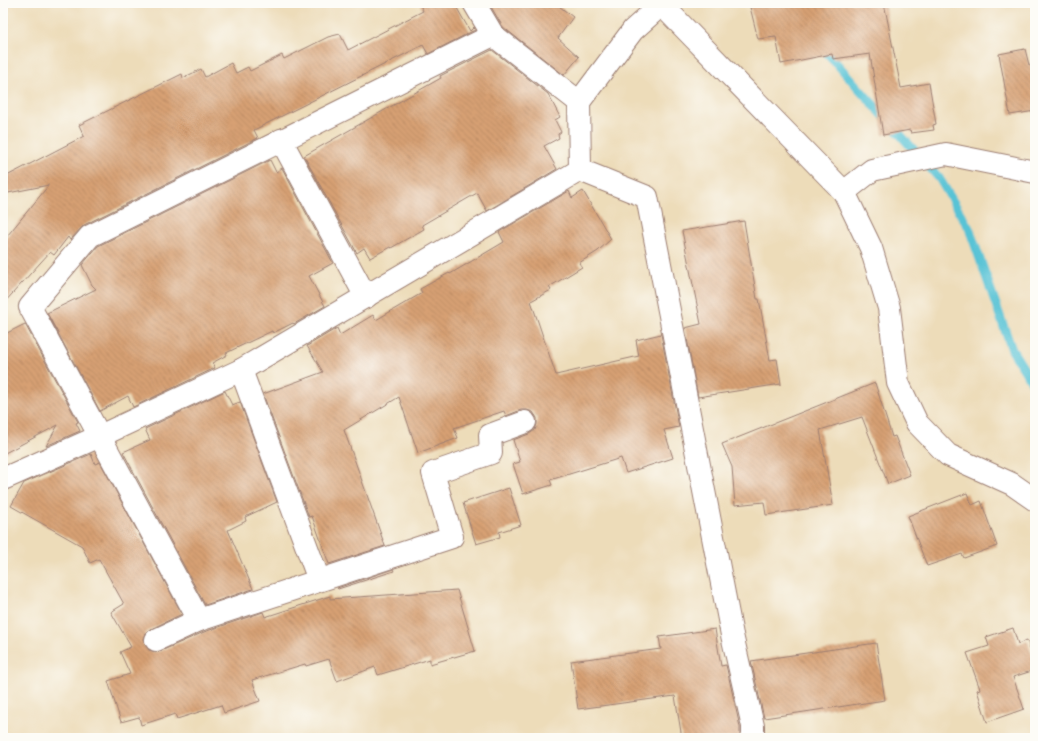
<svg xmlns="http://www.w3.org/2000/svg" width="1038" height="741" font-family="Mynerve,sans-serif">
<defs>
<pattern id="building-back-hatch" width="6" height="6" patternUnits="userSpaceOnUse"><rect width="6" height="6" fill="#d7a073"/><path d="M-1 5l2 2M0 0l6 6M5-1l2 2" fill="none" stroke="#b0825f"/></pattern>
</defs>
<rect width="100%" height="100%" fill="#fdfcf7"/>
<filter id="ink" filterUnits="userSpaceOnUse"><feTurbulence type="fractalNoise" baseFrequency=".025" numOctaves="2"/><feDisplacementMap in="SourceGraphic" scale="8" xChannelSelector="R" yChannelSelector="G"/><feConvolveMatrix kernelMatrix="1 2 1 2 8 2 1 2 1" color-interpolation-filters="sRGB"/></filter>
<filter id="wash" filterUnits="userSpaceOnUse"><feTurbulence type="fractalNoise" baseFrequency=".012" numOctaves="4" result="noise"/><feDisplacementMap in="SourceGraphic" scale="16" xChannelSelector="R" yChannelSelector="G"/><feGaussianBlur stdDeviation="0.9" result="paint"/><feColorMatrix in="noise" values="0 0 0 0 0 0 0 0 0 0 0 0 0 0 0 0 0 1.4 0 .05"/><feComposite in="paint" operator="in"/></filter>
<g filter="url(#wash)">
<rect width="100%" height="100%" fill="#eddcb9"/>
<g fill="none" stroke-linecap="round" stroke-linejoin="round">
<!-- stream -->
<path stroke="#59c3d5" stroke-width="9" d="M821 46 939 178 969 228 1012 350 1035 387"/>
</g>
<g id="blocks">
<!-- building -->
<g fill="url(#building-back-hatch)">
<path d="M419 3H454L470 31 474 27 475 30 428 54 423 45 254 130 258 138 84 225 70 240 68 237 54 255 50 252 3 304V241L49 185 3 194V178L84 136 79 125 182 74 183 78 201 69 205 77 231 63 236 73 248 67 250 71 282 55 284 59 328 37 340 34 348 50 423 11Z"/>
<path d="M495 3H555L573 17 558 38 579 57 564 75 503 27 491 7Z"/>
<path d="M749 3H884L901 88 929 83 936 124 933 125 934 130 911 133 910 130 883 135 870 54 833 59 832 54 781 64 776 37 758 39Z"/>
<path d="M1025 49 1029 65 1035 63V111L1010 115 999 54Z"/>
<path d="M492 50 548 94 560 117 555 120 561 132 558 134 559 138 544 146 557 169 487 211 477 193 422 225 424 229 391 248 390 247 370 258 364 248 357 253 304 156 441 78 440 76Z"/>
<path d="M270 160 276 172 282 168 333 263 309 276 325 306 294 324 293 323 273 333 272 331 226 353 227 355 212 363 215 368 133 407 128 396 100 411 47 313 96 289 92 285 82 265 98 246Z"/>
<path d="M569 191 572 198 583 191 611 239 598 251 579 263 582 267 549 287 551 290 531 301 556 375 639 356 636 340 661 334 679 427 664 430 673 458 626 473 621 458 550 480 552 485 523 494 513 464 520 462 513 440 529 434 535 430 537 424V418L533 412 527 410H521L506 416 504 411 454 428 458 438 418 453 399 397 344 430 385 546 329 564 312 516 309 517 263 394 323 372 307 346 337 328 340 335 373 315 376 320 422 293 420 289 449 273 450 274 504 242 499 232Z"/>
<path d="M744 221 757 299H759L770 360 777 359 781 384 698 397 685 328 701 324 682 231Z"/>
<path d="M25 324 78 422 76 423 80 431 46 446 58 425 3 454V335Z"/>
<path d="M875 383 892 437 895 436 910 475 888 484 862 417 820 430 833 505 766 515 764 502 735 505 732 467 722 444Z"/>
<path d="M225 391 232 405 240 402 277 502 245 517 246 521 228 530 253 589 205 605 123 452 150 440 145 429Z"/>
<path d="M91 454 95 464 100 462 182 614 151 629 146 633 144 639 145 645 149 650 155 652 161 651 204 632 263 612 265 617 330 596V599L457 590 475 651 430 664V659L378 675 375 667 337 681 329 659 306 666 305 664 252 680 260 701 224 713 221 705 177 719 175 714 141 725 139 717 121 722 108 681 130 674 120 652 131 647 111 612 124 604 99 559 90 563 82 546 11 506 24 483Z"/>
<path d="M509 488 521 525 499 532 500 537 476 544 463 503Z"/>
<path d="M967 493 972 505 981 501 997 546 964 558 962 554 927 566 908 516Z"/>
<path d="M393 569 394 571 338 589 337 588Z"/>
<path d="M1013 628 1018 644 1027 640 1035 663V670L1013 677 1024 709 987 722 977 690 980 689 967 653 989 646 986 637Z"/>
<path d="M715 629 721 666 726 665 740 727V738H682L675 696 578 709 571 661 661 649 659 637Z"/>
<path d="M876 643 885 700 764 718 751 661Z"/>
</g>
</g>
</g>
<g filter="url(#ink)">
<use href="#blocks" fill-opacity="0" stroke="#9c7e72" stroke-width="1"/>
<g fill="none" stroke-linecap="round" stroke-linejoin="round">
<defs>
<g id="minor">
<path d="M474 3 493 35 579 102"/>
<path d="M661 4 844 192 871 248 889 308 898 383 917 423 948 455 1012 484 1035 500"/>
<path d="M281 140 366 297"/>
<path d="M580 170 647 197 732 635 753 726V738"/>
<path d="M580 170 579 102 633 30 663 3"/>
<path d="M844 192 872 170 946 154 1035 172"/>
<path d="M241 370 319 580"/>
<path d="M3 479 100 436 241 370 580 170"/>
<path d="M199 620 30 307 90 236 493 35"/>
<path d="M156 640 199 620 452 537 433 473 491 453 490 435 525 422"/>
</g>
</defs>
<!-- minor casing -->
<use href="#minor" stroke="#9c7e72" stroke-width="24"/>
<!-- minor -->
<use href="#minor" stroke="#fff" stroke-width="22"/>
</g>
</g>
<!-- margin -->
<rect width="1038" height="741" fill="none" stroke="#fdfcf7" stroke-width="16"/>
</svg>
